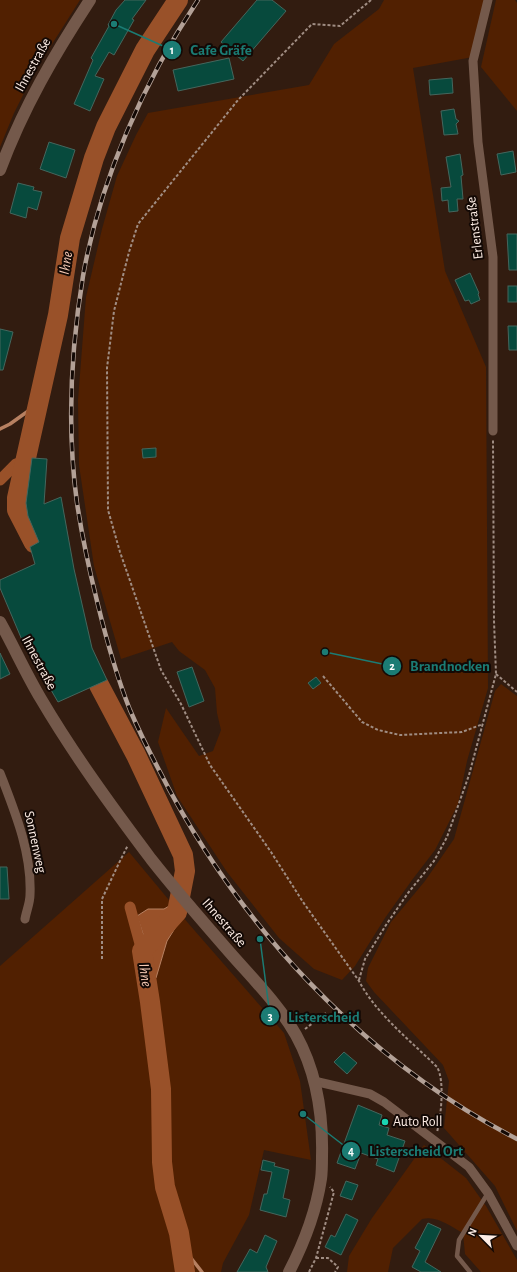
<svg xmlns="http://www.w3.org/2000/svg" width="517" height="1272" font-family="'Alegreya Sans',sans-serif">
<rect width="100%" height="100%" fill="#321c10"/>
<!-- green -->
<g fill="#512001">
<path d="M0 0H80L35 71 14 113 0 147Z"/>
<path d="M384 0H484L473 57 413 68 445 271 486 367 488 688 467 761 458 804 435 850 412 880 385 918 355 966 342 980 314 969 279 938 227 872 177 796 158 742 166 708 199 756 213 751 221 730 217 713 215 688 205 670 179 651 172 642 121 659 94 566 79 465 78 400 86 297 102 229 117 176 136 135 148 113 309 85 334 44 379 9Z"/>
<path d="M496 0H515L517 3V111L481 67Z"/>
<path d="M501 684 517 696V1231L495 1186 444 1128 449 1081 443 1065 374 992 366 981 368 968 391 922 425 881 454 839 495 691Z"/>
<path d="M129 852 188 923 284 1033 300 1081 311 1160 264 1150 249 1215 223 1263 221 1272H0V966Z"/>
<path d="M424 1145 466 1178 486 1206 517 1260V1272H481L465 1254 463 1233C450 1226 437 1215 422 1219L393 1248 388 1272H347L349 1256 372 1218Z"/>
</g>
<!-- water -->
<path fill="#995129" stroke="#b78061" d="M171 905 182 917 167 941 156 978 153 976 152 972 147 946 137 916 148 909H164Z"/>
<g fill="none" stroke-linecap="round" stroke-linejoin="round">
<!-- stream -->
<g stroke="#b78061" stroke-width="3.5">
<path d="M0 429 10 424 38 404"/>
<path d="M182 1257 191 1258 202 1272"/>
</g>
<!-- canal -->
<g stroke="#995129" stroke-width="11">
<path d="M0 480 16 464 25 461"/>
<path d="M130 907 142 951"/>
</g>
<!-- river -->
<g stroke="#995129" stroke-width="20">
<path d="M34 543 17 510V498L58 315 70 238 94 158 106 127 145 50 178 0"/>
<path d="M99 685 136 755 183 855 185 871 177 912 142 951 150 1002 161 1089 162 1162 165 1187 179 1233 185 1272"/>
</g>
</g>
<!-- building -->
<g fill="#074a3d" stroke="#45665d">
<path d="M125 0H146L132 19 134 20 114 55 109 52 95 76 104 79 90 111 74 104 93 60 91 58 109 26 108 25 116 10Z"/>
<path d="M257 0H272L286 11 243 61 221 42Z"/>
<path d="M229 58 234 79 178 91 173 70Z"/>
<path d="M452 78 453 93 430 95 429 80Z"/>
<path d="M454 109 456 119 459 121 456 124 458 134 444 135 441 111Z"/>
<path d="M49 142 75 150 66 178 40 169Z"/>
<path d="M513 151 516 172 501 175 497 154Z"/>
<path d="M460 154 463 175 461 176 463 199H457L458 211 449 212 448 200 442 201 441 188 451 187 446 157Z"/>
<path d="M18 183 34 187 33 190 42 192 37 210 28 207 26 218 10 213Z"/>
<path d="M507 234H517V270H509Z"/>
<path d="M470 273 479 293 478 294 480 300 471 304 469 300 465 301 455 280Z"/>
<rect x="508" y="286" width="9" height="16"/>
<path d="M508 326H517V350H509Z"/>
<path d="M0 329 13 332 3 370H0Z"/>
<path d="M156 448V457L143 458 142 449Z"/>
<path d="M32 458 47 459 44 504 61 497 74 569 92 648 107 680 58 702 22 640 0 588V580L35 564 30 547 39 542 28 516 26 503Z"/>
<path d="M0 653 10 674 0 679Z"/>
<path d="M192 667 204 701 189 707 177 672Z"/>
<path d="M316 677 321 683 313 689 308 683Z"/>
<path d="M0 867H7L9 899H0Z"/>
<path d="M344 1052 357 1063 347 1074 334 1062Z"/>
<path d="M358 1105 382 1115 379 1125 389 1128 387 1135 405 1141 394 1172 376 1165 378 1159 361 1153 355 1169 337 1163Z"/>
<path d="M263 1160 275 1163 274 1166 289 1170 283 1198 290 1200 286 1217 260 1210 264 1194H267L272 1172 261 1170Z"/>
<path d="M346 1181 358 1185 352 1200 340 1196Z"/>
<path d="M346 1214 358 1220 341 1255 325 1247 331 1235 335 1237Z"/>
<path d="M428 1223 441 1229 425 1262 441 1272H421L412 1267 420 1251 415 1248Z"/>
<path d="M265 1235 277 1241 266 1267 268 1272H237L250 1249 257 1253Z"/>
</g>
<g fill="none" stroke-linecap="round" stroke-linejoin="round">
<!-- path -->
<g stroke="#a08d83" stroke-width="2" stroke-dasharray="3 2" stroke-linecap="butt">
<path d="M371 0 340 26 312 24 238 100 138 224 129 252 114 311 107 368 108 510 120 552 161 670 181 704 210 765 271 852 303 902 359 981C377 1015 410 1040 437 1067 445 1080 441 1117 437 1132"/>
<path d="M496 674 517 692"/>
<path d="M323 676 362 722 378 730 400 735 462 732 483 724"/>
<path d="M102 959V899L119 863 128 845"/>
<path d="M359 980 365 959 386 925 408 893 434 861 447 837 469 775 496 674 494 621 493 440"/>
<path d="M305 1029 326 1013"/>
<path d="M316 1258H328L338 1267 335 1272"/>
<path d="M309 1272 316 1258 334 1192 330 1187"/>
</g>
<!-- service -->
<path stroke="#74594b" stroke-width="4.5" d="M470 1272 457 1256 459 1240 488 1193"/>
<!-- minor -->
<g stroke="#74594b" stroke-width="9">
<path d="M488 0 473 61 478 142 493 257V431"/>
<path d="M0 773C15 812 32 853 30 895 30 903 26 912 25 919"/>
<path d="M314 1081 370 1094 384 1102 469 1167 488 1193 517 1246"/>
</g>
<!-- secondary -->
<g stroke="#74594b" stroke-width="12">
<path d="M0 170C23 108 54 55 90 0"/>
<path d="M0 622C14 647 26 674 41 699 74 755 112 807 151 859 177 892 204 923 232 955 254 980 279 1005 296 1035 316 1071 323 1115 322 1156 322 1164 322 1172 321 1179 316 1212 304 1243 289 1272"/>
</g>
<defs>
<path id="rail" d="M198 0C144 81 100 180 83 276 71 349 67 430 77 503 82 536 89 569 97 601 106 638 116 675 130 710 139 731 149 751 159 770 238 925 362 1059 517 1139"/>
</defs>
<!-- rail casing -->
<use href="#rail" stroke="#b3a197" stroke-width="4.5"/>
<!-- rail -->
<use href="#rail" stroke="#130905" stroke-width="3" stroke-dasharray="9" stroke-linecap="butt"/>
</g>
<!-- markers -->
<circle fill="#1ad5b2" stroke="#130905" stroke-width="1.5" cx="385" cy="1122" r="4"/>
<g text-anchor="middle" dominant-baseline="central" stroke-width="4" stroke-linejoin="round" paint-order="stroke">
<!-- street labels -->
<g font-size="14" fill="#fdede5" stroke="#130905">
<text transform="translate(33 65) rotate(-61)">Ihnestraße</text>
<text transform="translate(475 228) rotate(-97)">Erlenstraße</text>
<text transform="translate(39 663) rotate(62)">Ihnestraße</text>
<text transform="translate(35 842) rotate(78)">Sonnenweg</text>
<text transform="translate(224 923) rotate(49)">Ihnestraße</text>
</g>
<!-- poi labels -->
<g font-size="14" fill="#fdede5" stroke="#130905" text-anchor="start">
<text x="393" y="1122">Auto Roll</text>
</g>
<!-- water labels -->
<g font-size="15" font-style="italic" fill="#f4c9b4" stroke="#130905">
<text transform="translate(66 263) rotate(-81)">Ihne</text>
<text transform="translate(145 975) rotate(82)">Ihne</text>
</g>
</g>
<!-- callouts -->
<path fill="none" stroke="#1b7c74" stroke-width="1.5" d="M114 24L172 50M325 652L392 666M260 939L270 1016M303 1114L351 1151"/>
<g fill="#1b7c74" stroke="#130905" stroke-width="1.5">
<circle cx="114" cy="24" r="4"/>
<circle cx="325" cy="652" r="4"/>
<circle cx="260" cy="939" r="4"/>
<circle cx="303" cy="1114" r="4"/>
<circle cx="172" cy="50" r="10"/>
<circle cx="392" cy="666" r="10"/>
<circle cx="270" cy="1016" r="10"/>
<circle cx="351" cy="1151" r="10"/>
</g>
<g font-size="12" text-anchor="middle" font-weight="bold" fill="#fff">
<text x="172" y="54">1</text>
<text x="392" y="670">2</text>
<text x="270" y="1020">3</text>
<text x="351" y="1155">4</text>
</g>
<g font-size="15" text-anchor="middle" font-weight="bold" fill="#1b7c74" stroke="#130905" stroke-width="4" stroke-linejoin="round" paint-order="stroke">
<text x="221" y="55">Cafe Gräfe</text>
<text x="450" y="671">Brandnocken</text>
<text x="324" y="1022">Listerscheid</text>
<text x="416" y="1156">Listerscheid Ort</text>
</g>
<!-- north arrow -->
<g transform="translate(481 1236) rotate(294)" stroke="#130905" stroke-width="3" paint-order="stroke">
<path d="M0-3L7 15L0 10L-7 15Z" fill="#fdede5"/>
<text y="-6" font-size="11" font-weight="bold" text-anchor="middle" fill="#fdede5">N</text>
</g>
</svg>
